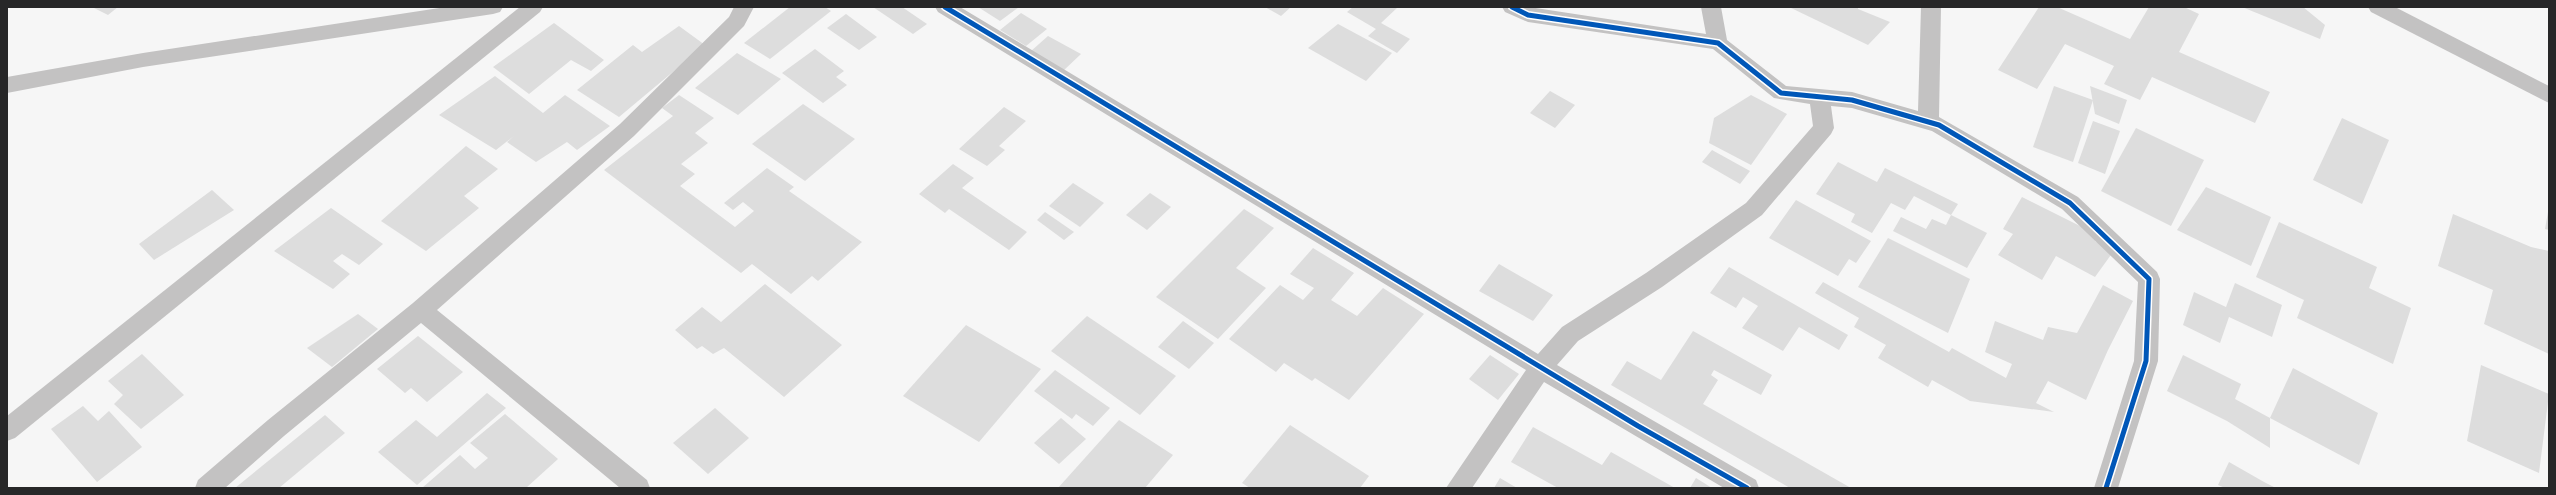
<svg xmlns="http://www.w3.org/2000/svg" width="2556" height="495" font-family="'Titillium Web',sans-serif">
<rect width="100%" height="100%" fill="#f6f6f6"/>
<!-- building -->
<g fill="#ddd">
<path d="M92 7H118L108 15Z"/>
<path d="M790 7H825L831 11 770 59 744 43Z"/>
<path d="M873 7H902L927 24 913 34Z"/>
<path d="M978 7H1019L1000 21Z"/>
<path d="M1265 7H1291L1281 16Z"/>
<path d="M1353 7H1398L1381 23 1410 39 1397 53 1368 36 1376 29 1347 12Z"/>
<path d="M1789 7H1858V9L1890 22 1868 45Z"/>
<path d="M2039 7H2057L2130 39 2149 7H2184L2199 14 2179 52 2270 92 2255 123 2152 77 2140 100 2104 84 2114 66 2065 44 2037 89 1998 70Z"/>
<path d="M2242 7H2303L2325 25 2320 39Z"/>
<path d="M1021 13 1047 29 1026 46 1000 30Z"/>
<path d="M846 14 877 37 859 50 827 28Z"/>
<path d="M554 23 604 60 591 71 571 60 529 94 493 67Z"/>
<path d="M1338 24 1392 53 1366 81 1308 48Z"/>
<path d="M679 26 705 45 619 117 577 90 633 45 642 52Z"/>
<path d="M1048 36 1081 54 1063 71 1030 52Z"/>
<path d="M815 49 844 71 836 77 847 85 823 103 782 73Z"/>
<path d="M737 53 781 79 738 115 695 88Z"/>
<path d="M495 76 543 113 565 95 610 126 577 150 567 142 536 162 507 142 514 136 496 150 439 115Z"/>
<path d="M2054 86 2093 100 2073 162 2033 147Z"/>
<path d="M2090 86 2127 100 2119 124 2095 114Z"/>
<path d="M1550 91 1575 105 1555 128 1530 113Z"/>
<path d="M679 95 714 118 695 133 708 143 681 164 695 174 680 186 735 227 754 211 743 202 733 210 724 203 767 168 794 187 789 191 862 242 818 281 812 276 791 294 752 264 741 273 604 170 673 116 662 108Z"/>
<path d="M1751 95 1787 114 1751 165 1709 143 1714 118Z"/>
<path d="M803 104 855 139 805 181 752 144Z"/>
<path d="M1004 107 1026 121 999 146 1005 150 987 166 959 149Z"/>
<path d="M2342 118 2389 140 2362 204 2313 180Z"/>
<path d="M2093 121 2120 131 2105 174 2078 163Z"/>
<path d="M2136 128 2204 160 2171 226 2101 191Z"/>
<path d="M466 146 498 169 464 196 479 208 426 251 381 221Z"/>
<path d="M1712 150 1750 171 1740 184 1702 162Z"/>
<path d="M1838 162 1877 182 1885 168 1958 204 1951 215 1914 196 1905 210 1891 203 1872 233 1851 222 1855 214 1816 194Z"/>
<path d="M953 164 974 178 962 188 1027 232 1009 250 949 209 945 213 919 194Z"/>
<path d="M1073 183 1104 203 1080 227 1049 206Z"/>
<path d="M2206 187 2271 217 2251 266 2177 230Z"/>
<path d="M212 190 234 210 154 260 139 244Z"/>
<path d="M1150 193 1171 207 1147 230 1126 215Z"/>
<path d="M2022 197 2098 235 2095 241 2113 252 2095 277 2056 256 2042 280 1998 255 2013 234 2003 229Z"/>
<path d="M1796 200 1871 241 1856 263 1849 259 1838 276 1769 238Z"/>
<path d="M331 208 383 244 359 265 342 254 333 261 350 274 333 289 274 251Z"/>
<path d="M1244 209 1274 228 1236 268 1266 288 1218 339 1156 297Z"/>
<path d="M1045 212 1074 232 1064 240 1037 220Z"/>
<path d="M2548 212H2549V230L2545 229Z"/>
<path d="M2453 214 2531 247 2549 251V354L2484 324 2493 290 2438 266Z"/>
<path d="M1951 215 1987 233 1967 268 1893 231 1901 217 1926 229 1932 219 1946 225Z"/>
<path d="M2279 222 2377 267 2369 288 2411 308 2393 364 2297 318 2304 300 2256 277Z"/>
<path d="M1888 238 1970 279 1948 333 1858 287Z"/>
<path d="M1313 248 1354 273 1331 300 1357 316 1383 288 1424 314 1349 400 1315 378 1312 381 1284 363 1276 372 1229 339 1280 285 1303 300 1314 288 1290 274Z"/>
<path d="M1499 264 1553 295 1533 321 1479 291Z"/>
<path d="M1729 267 1848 335 1839 350 1799 327 1783 351 1742 328 1758 306 1743 297 1736 308 1710 293Z"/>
<path d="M1823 282 1949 352 1952 348 2006 378 2012 364 1985 352 1995 321 2043 340 2048 327 2077 333 2103 285 2133 301 2108 350 2086 400 2048 381 2036 403 2054 412 1970 401 1932 380 1928 387 1878 358 1886 345 1854 327 1859 318 1815 293Z"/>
<path d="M2235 283 2282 305 2272 337 2229 317 2220 343 2183 325 2194 292 2226 307Z"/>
<path d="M765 284 842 345 784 397 724 348 713 354 702 346 697 349 675 330 702 307 721 322Z"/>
<path d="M358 314 378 329 332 367 307 348Z"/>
<path d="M1087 316 1176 376 1140 415 1051 351Z"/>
<path d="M1183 321 1214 343 1189 369 1158 347Z"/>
<path d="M966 325 1041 369 979 442 903 396Z"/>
<path d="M1693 331 1772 375 1761 395 1714 370 1711 375 1718 380 1703 404 1851 488H1790L1611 385 1627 361 1661 380Z"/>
<path d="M418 336 463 372 427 402 411 388 405 393 377 369Z"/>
<path d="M142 354 184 395 141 429 114 404 123 395 108 381Z"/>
<path d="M1490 355 1519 374 1498 400 1469 379Z"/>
<path d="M2183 355 2241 384 2235 399 2270 418V448L2227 421 2167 391Z"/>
<path d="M2481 365 2549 394 2539 473 2467 441Z"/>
<path d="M2293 368 2378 413 2359 465 2270 418Z"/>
<path d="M1055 370 1110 408 1093 426 1076 414 1072 419 1034 391Z"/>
<path d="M487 393 506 408 417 485 378 452 416 420 437 437Z"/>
<path d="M83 406 98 421 109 411 142 447 97 482 51 429Z"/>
<path d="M715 408 749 438 708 474 673 443Z"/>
<path d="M505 414 558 459 526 488H422L460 455 475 469 488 458 470 443Z"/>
<path d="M325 415 345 433 279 488H235Z"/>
<path d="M1061 418 1086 439 1059 464 1034 443Z"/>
<path d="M1119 420 1173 455 1145 488H1058Z"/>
<path d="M1290 425 1369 476 1360 488H1250L1242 483Z"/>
<path d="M1533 427 1602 465 1611 452 1675 488H1558L1511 462Z"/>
<path d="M2229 462 2264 482 2276 488H2225L2218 485Z"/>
<path d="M1500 478 1517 488H1494Z"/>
<path d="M1696 478 1712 488H1690Z"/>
</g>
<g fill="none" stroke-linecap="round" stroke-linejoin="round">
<!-- minor -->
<g fill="#c3c2c2" fill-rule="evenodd">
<path d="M446 7H503L500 12 493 14 143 67 7 93V77L143 53Z"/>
<path d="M520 7H543L540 12 15 438 7 441V416Z"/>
<path d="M734 7H754L744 26 634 136 437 310 647 480 650 488H620L421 323 284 436 225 488H195L198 480 268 420 413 303 620 124 729 17Z"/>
<path d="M935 7H960L1538 354 1562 327 1646 273 1746 203 1813 126 1810 104 1774 98 1713 49 1528 22 1505 12 1502 7H1529L1706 34 1701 7H1721L1727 40 1786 86 1852 92 1918 111 1921 7H1941L1939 117 2078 197 2157 272 2160 279 2158 361 2118 488H2094L2134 361 2138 282 2062 209 1932 131 1852 108 1831 106 1834 128 1831 134 1762 215 1662 287 1578 341 1557 365 1756 480 1759 488H1724L1544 382 1472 488H1446L1526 370 938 12Z"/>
<path d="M2368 7H2395L2549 86V103L2371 12Z"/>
</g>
<defs>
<g id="cycleway">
<path d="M945 7 1638 426 1747 488"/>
<path d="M1512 7 1528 15 1718 43 1781 93 1852 100 1939 125 2070 203 2149 279 2146 361 2106 488"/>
</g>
</defs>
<!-- cycleway casing -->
<use href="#cycleway" stroke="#fff" stroke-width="8"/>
<!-- cycleway -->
<use href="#cycleway" stroke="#0057b8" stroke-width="5"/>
</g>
<!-- border -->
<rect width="2556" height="495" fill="none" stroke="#272728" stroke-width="16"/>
</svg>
